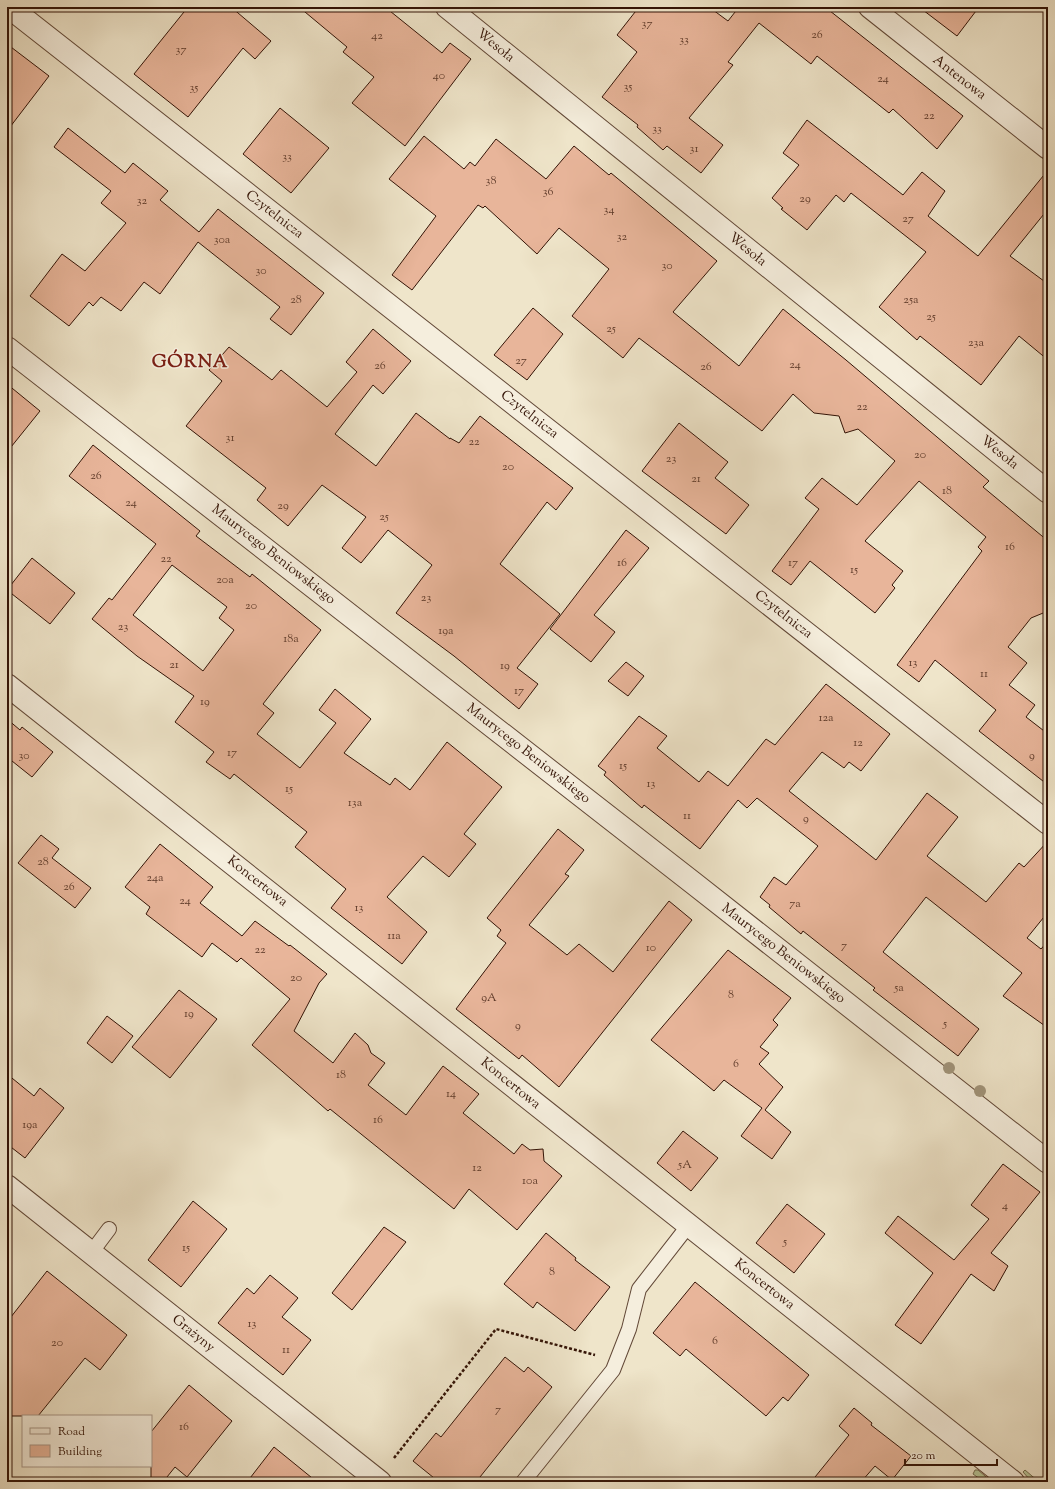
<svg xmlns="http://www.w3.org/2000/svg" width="1055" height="1489" font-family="'Sorts Mill Goudy',serif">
<rect width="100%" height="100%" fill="#efe5ca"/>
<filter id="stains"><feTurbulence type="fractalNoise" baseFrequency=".005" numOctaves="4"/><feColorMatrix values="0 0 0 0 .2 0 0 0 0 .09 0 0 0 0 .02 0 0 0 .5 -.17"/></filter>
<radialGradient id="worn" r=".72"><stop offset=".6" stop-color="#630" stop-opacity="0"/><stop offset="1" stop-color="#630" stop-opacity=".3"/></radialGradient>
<!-- green -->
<g fill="#b7c598" stroke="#756c4f">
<path d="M975 1470H978L992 1482H984L973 1474Z"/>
<path d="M1025 1470 1039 1482 1031 1481 1023 1472Z"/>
</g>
<!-- building -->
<g fill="#e8b59a" stroke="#331306" fill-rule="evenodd">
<path d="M188 7H231L271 41 255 59 243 48 188 117 134 74Z"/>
<path d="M299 7H385L442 53 450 43 471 59 405 146 352 103 374 77 343 52 347 47Z"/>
<path d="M639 7H709L728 21 739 7H825L963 116 937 149 893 109 889 113 817 56 811 64 759 23 728 62 733 65 689 118 723 145 701 173 667 146 663 150 637 127 638 125 602 97 637 52 617 35Z"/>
<path d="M919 7H979L957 36Z"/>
<path d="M7 44 49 76 7 131Z"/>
<path d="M280 108 329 148 291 193 243 154Z"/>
<path d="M807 120 903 195 922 172 945 191 928 216 978 256 1048 170V209L1010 256 1048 284V360L1019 336 981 385 920 336 917 340 879 307 926 252 851 193 844 202 836 195 807 230 781 209 783 208 772 198 799 165 783 153Z"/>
<path d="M68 128 125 173 133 163 168 191 160 200 199 232 218 209 324 293 291 335 270 319 280 307 198 242 160 294 144 282 121 311 101 297 93 306 89 302 69 326 30 296 62 254 85 271 126 223 101 203 111 191 54 147Z"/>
<path d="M424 136 464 169 470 162 475 166 496 139 546 179 574 146 609 175 611 173 717 261 673 312 739 366 783 309 846 360 989 481 983 487 1048 541V611L1031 618 1008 647 1027 663 1009 685 1035 705 1026 717 1048 734V785L979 731 996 710 935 660 919 682 897 665 982 551 978 547 986 537 919 481 865 541 903 571 892 585 895 588 875 613 810 561 791 585 772 571 819 509 805 498 822 478 857 505 895 461 858 429 845 433 839 416 814 413 793 394 762 431 639 338 623 358 572 316 609 269 559 228 537 254 485 206 483 208 478 205 412 290 392 275 436 216 389 179Z"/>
<path d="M533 308 563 334 527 380 494 355Z"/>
<path d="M373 329 411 361 383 394 373 385 335 434 376 466 416 413 450 439V438L459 443 480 416 573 488 556 510 547 502 500 564 560 614 517 668 538 684 519 709 454 656 396 613 432 565 388 530 361 563 342 548 366 517 322 485 288 526 257 500 266 488 186 426 222 381 209 370 229 347 272 380 281 370 327 407 357 372 346 362Z"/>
<path d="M7 384 40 411 7 452Z"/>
<path d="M679 423 728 462 715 478 749 505 726 534 642 471Z"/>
<path d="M93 445 200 531 196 536 250 577 252 574 321 630 263 704 274 713 257 734 300 768 336 723 319 710 335 689 371 719 344 753 390 785 395 778 410 790 447 742 502 787 464 834 476 844 449 877 423 856 387 897 427 932 402 964 331 908 346 889 295 847 307 832 234 774 230 779 206 762 214 752 175 722 194 696 137 656 92 619 109 598 112 600 156 544 69 476ZM172 565 227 607 219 618 234 630 203 671 133 615Z"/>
<path d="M626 530 649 548 594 615 615 632 591 662 550 629Z"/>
<path d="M32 558 75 593 50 624 7 590Z"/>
<path d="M626 662 644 676 628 696 608 681Z"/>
<path d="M826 684 890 734 861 771 849 762 844 768 822 752 789 791 876 860 927 793 958 817 927 856 986 902 1019 863 1024 867 1048 841V912L1027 938 1041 949 1048 941V1028L1003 996 1022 973 926 897 883 952 979 1029 958 1056 873 990 875 988 803 931 801 934 769 907 770 905 760 897 774 877 786 885 818 846 757 798 747 808 738 800 700 849 644 805 642 808 604 775 606 772 598 766 639 716 667 736 657 748 699 782 708 771 728 786 766 739 775 745Z"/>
<path d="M7 719 20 730 22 727 53 752 32 777 7 757Z"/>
<path d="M558 829 584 850 565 874 569 876 529 925 567 955 579 944 613 972 669 901 692 920 559 1087 522 1055 519 1059 456 1009 506 943 497 936 501 930 487 918Z"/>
<path d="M41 835 59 849 52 858 91 888 75 908 18 863Z"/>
<path d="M160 844 213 887 200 903 242 936 255 921 289 946 290 945 327 974 319 983 294 1031 333 1063 355 1033 368 1045 371 1053 385 1063 368 1085 406 1115 443 1066 479 1094 463 1113 514 1154 522 1144 530 1150 543 1149 544 1161 562 1176 517 1230 469 1189 454 1209 330 1109 328 1111 252 1045 290 999 241 958 237 962 212 943 202 957 146 914 150 907 125 887Z"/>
<path d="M728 950 791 998 773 1020 778 1025 760 1047 769 1053 759 1064 783 1087 765 1110 791 1132 772 1159 741 1136 762 1108 724 1080 714 1091 651 1040Z"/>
<path d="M179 990 217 1019 170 1078 132 1047Z"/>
<path d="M107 1016 133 1036 112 1063 87 1043Z"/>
<path d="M7 1074 34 1096 40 1088 64 1108 25 1158 7 1144Z"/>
<path d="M683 1131 718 1158 691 1191 657 1163Z"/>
<path d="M1003 1164 1040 1192 991 1253 1008 1266 994 1291 971 1274 921 1344 895 1325 933 1273 885 1233 898 1216 954 1260 989 1219 971 1205Z"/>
<path d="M193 1201 227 1229 181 1287 148 1260Z"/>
<path d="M787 1204 825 1234 794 1273 756 1243Z"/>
<path d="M384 1227 406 1242 352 1310 332 1293Z"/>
<path d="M546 1233 576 1258 575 1260 610 1287 575 1331 537 1302 533 1308 504 1284Z"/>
<path d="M47 1271 127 1335 100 1370 85 1358 38 1416H7V1322Z"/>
<path d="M270 1275 298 1298 282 1317 311 1340 283 1375 218 1323 247 1288 254 1294Z"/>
<path d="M695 1282 809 1375 788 1401 783 1397 766 1416 686 1349 680 1356 653 1333Z"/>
<path d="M505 1357 524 1372 528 1367 552 1387 476 1482H439L413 1461 436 1433 441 1437Z"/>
<path d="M189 1385 232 1421 187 1477 175 1467 163 1482H151V1432Z"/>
<path d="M854 1408 872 1423 871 1425 911 1456 892 1480 875 1466 861 1482H811L849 1435 839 1426Z"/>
<path d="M274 1447 317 1482H247Z"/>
</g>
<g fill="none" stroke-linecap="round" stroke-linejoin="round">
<defs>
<g id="lane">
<path d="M91 1253 109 1229"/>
<path d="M523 1482 613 1370 629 1329 639 1289 688 1226"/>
</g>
<g id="street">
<path d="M9 7 1048 823"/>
<path d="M447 7 1048 492"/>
<path d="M870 7 1048 148"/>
<path d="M7 348 692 882 1048 1162"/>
<path d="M7 685 1013 1482"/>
<path d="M7 1186 380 1482"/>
</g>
</defs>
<!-- lane casing -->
<use href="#lane" stroke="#624837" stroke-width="16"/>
<!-- street casing -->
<use href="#street" stroke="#624837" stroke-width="24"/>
<!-- path -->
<path stroke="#331306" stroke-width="2.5" stroke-dasharray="3 2" stroke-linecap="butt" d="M394 1458 496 1329 595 1355"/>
<!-- lane -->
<use href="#lane" stroke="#f5eedd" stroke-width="14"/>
<!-- street -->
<use href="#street" stroke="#f5eedd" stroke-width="22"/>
</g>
<!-- trees -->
<g fill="#a1947a">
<circle cx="949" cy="1068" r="6"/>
<circle cx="980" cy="1091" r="6"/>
</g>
<g text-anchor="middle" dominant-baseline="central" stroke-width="3" stroke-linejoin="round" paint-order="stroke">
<!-- number labels -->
<g font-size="12" fill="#603c2b">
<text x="647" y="24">37</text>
<text x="817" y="35">26</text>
<text x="377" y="36">42</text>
<text x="684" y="40">33</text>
<text x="181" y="50">37</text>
<text x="439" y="76">40</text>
<text x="883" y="79">24</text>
<text x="628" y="87">35</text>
<text x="194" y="88">35</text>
<text x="929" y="116">22</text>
<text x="657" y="129">33</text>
<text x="694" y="149">31</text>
<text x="287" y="157">33</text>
<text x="491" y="181">38</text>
<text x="548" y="192">36</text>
<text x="805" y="199">29</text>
<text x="142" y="201">32</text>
<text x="609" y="210">34</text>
<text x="908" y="219">27</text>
<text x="622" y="237">32</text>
<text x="222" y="240">30a</text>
<text x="667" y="266">30</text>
<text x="261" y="271">30</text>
<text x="296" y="300">28</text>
<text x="911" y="300">25a</text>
<text x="931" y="317">25</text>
<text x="611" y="329">25</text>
<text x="976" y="343">23a</text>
<text x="521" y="361">27</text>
<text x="795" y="365">24</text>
<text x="380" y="366">26</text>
<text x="706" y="367">26</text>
<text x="862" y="407">22</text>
<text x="230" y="438">31</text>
<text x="474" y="442">22</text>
<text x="920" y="455">20</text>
<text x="671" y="459">23</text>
<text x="508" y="467">20</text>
<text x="96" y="476">26</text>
<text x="696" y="479">21</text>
<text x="947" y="491">18</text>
<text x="131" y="503">24</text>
<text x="283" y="506">29</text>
<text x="384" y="517">25</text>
<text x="1010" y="547">16</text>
<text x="166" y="559">22</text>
<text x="622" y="563">16</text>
<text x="793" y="563">17</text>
<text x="854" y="570">15</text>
<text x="225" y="580">20a</text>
<text x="426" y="598">23</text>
<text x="251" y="606">20</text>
<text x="123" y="627">23</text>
<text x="446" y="631">19a</text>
<text x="291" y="639">18a</text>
<text x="913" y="663">13</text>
<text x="174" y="665">21</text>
<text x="505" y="666">19</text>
<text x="984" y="674">11</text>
<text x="519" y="691">17</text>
<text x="205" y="702">19</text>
<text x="826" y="718">12a</text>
<text x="858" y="743">12</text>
<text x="232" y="753">17</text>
<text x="24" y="756">30</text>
<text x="1032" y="756">9</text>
<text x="623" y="766">15</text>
<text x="651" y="784">13</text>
<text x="289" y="789">15</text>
<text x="355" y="803">13a</text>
<text x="687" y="816">11</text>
<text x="806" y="819">9</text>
<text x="43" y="862">28</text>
<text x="155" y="878">24a</text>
<text x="69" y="887">26</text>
<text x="185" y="901">24</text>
<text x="795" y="904">7a</text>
<text x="359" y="908">13</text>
<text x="394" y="936">11a</text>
<text x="844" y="946">7</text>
<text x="651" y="948">10</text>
<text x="260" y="950">22</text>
<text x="296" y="978">20</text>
<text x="899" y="988">5a</text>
<text x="731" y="995">8</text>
<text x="489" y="998">9A</text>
<text x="189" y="1014">19</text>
<text x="945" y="1024">5</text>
<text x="518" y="1026">9</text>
<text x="736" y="1064">6</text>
<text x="341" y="1075">18</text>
<text x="451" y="1094">14</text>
<text x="378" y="1120">16</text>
<text x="30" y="1125">19a</text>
<text x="685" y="1165">5A</text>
<text x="477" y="1168">12</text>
<text x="530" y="1181">10a</text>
<text x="1005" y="1206">4</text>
<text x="785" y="1242">5</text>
<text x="186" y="1248">15</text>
<text x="552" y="1272">8</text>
<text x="252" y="1324">13</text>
<text x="715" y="1341">6</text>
<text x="57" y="1343">20</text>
<text x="286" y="1350">11</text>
<text x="498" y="1410">7</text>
<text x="184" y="1427">16</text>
</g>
<!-- street labels -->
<g font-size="14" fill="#331306" stroke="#f5eedd">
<text transform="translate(495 46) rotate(39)">Wesoła</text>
<text transform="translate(959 78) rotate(38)">Antenowa</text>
<text transform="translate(274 215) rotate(38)">Czytelnicza</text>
<text transform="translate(747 250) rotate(39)">Wesoła</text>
<text transform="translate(529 415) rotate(38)">Czytelnicza</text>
<text transform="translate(999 453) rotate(39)">Wesoła</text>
<text transform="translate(273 555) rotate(38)">Maurycego Beniowskiego</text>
<text transform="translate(783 615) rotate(38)">Czytelnicza</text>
<text transform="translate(528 754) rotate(38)">Maurycego Beniowskiego</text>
<text transform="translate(257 882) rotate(38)">Koncertowa</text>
<text transform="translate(783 954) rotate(38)">Maurycego Beniowskiego</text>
<text transform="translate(510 1084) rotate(39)">Koncertowa</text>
<text transform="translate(764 1285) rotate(38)">Koncertowa</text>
<text transform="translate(193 1334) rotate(39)">Grażyny</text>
</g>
<!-- district labels -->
<g font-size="18" font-weight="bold" letter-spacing="1" fill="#7a1f14" stroke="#f5eedd">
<text x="190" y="363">GÓRNA</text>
</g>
</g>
<!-- margin -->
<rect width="1055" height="1489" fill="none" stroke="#efe5ca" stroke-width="24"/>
<rect x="8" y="8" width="1039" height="1473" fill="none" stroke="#331306" stroke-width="2"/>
<rect x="12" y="12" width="1031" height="1465" fill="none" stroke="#331306"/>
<!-- legend -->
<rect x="22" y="1415" width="130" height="52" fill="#f5eedd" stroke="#a79687"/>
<rect x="30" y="1428" width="20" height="6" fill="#f5eedd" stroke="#a79687"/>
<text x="58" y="1435" font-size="12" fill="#331306">Road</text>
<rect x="30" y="1445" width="20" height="12" fill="#e8b59a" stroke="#a79687"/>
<text x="58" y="1455" font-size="12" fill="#331306">Building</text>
<!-- scale -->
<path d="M905 1459v6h92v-6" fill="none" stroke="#331306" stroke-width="2"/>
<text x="911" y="1459" font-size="12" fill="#331306" stroke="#f5eedd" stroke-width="3" paint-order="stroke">20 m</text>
<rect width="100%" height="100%" filter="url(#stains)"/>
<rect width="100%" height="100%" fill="url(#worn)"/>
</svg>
